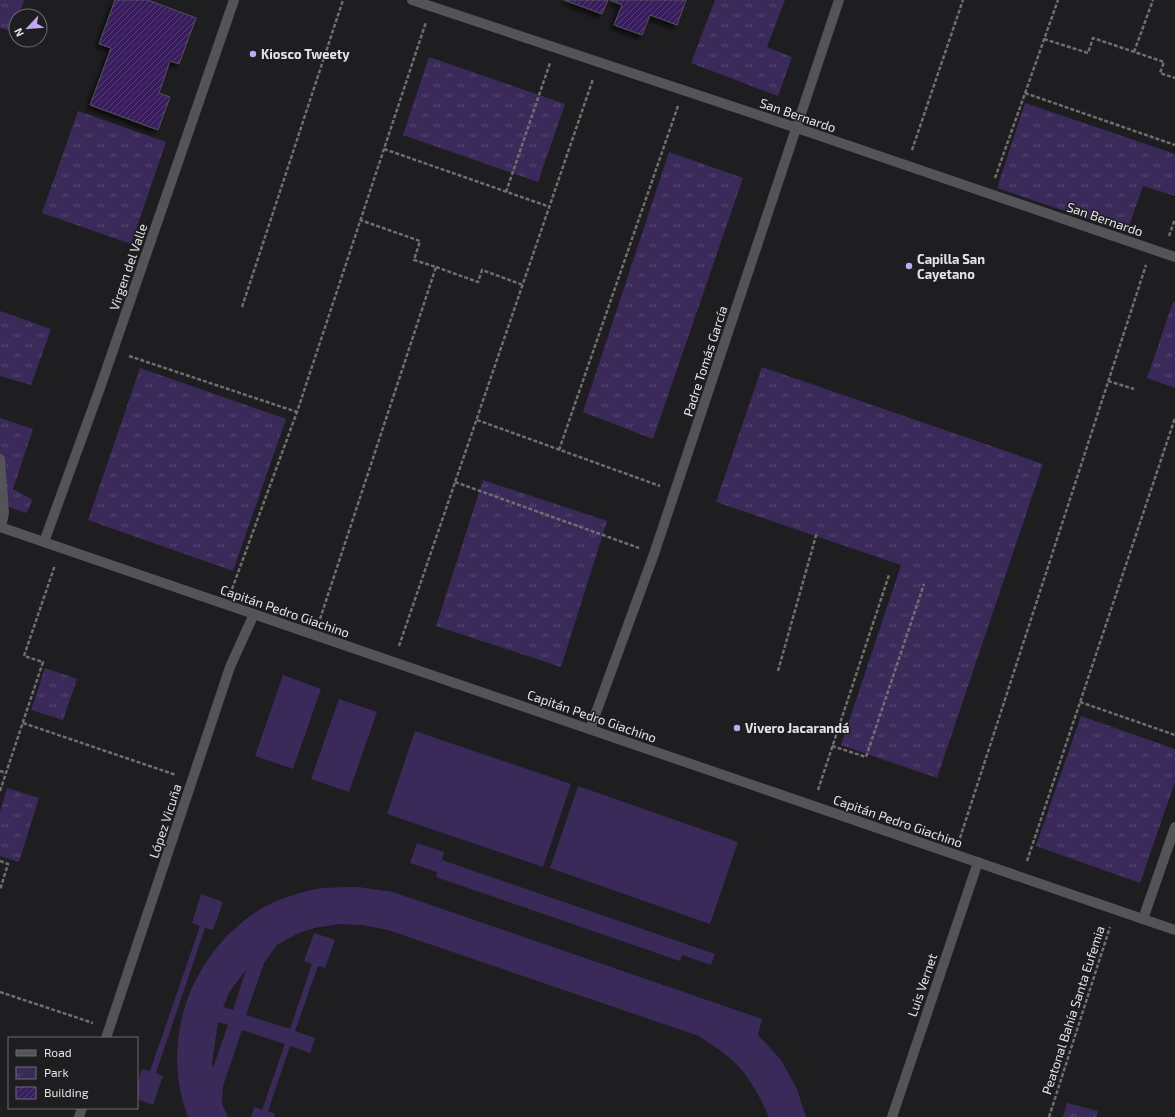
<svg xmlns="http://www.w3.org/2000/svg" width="1175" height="1117" font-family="'Exo 2',sans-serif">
<defs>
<pattern id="park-tufts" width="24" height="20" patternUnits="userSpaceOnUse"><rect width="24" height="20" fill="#3a2a59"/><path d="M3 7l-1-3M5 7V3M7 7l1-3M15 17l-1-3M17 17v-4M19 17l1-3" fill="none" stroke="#564971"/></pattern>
<pattern id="building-hatch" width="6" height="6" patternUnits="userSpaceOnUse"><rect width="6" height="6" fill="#371f5d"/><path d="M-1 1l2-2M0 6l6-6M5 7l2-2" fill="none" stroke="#543f74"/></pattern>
<filter id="shadow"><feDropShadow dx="-3.5" dy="3.5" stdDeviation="2" flood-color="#0009"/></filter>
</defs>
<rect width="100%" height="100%" fill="#1e1d20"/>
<!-- green -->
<g fill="#3a2a59" fill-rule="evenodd">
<path d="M283 675 321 689 293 769 255 756Z"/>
<path d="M339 699 377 712 349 792 311 779Z"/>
<path d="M415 731 571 784 543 867 387 814Z"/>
<path d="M578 786 738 842 710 924 550 868Z"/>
<path d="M417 843 444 852 442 860 715 954 711 965 682 955 680 961 436 877 437 872 410 863Z"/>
<path d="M358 887 393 892 762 1019 758 1035 781 1060 797 1089 806 1117H769C762 1102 755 1087 744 1073 733 1058 715 1047 699 1036L388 930 362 925 340 924 314 928 299 933 277 945 264 963 246 1015 290 1029 312 964 304 961 314 933 335 940 325 968 318 966 295 1031 315 1038 310 1053 290 1046 268 1111 275 1114 274 1117H251L254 1107 262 1110 285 1044 242 1030 223 1086 222 1104 228 1117H188C158 1039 192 949 264 907 278 899 309 889 325 888 336 887 347 887 358 887ZM246 970 233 1010 223 1007 230 991ZM218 1022 228 1025 213 1068 212 1063Z"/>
<path d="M201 894 223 902 213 930 205 928 156 1073 163 1076 153 1105 137 1099V1083L142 1069 150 1071 200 926 192 923Z"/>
</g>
<!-- park -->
<g fill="url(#park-tufts)">
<path d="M0 0H24L19 16H16V25L14 32 0 28Z"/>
<path d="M715 0H785L767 47 792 57 778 96 691 63Z"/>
<path d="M429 57 565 104 538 182 403 135Z"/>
<path d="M1025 103 1175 154V196L1143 186 1127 232 997 188Z"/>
<path d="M78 111 166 142 131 244 42 213Z"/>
<path d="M669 152 743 178 653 439 583 412Z"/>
<path d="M1173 302H1175V388L1147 378Z"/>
<path d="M0 311 51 329 31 385 0 376Z"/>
<path d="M762 367 1043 464 937 778 841 745 901 565 716 502Z"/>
<path d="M140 368 286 419 233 571 88 520Z"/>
<path d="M0 418 33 429 13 489 33 500 26 513 0 504Z"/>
<path d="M483 480 607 521 561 667 436 626Z"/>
<path d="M45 668 77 679 63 720 31 710Z"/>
<path d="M1081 716 1175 749V782L1140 883 1036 846Z"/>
<path d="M7 788 39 798 19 862 0 856V812Z"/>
<path d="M1067 1103 1098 1111 1096 1117H1063Z"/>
</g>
<!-- building -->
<g fill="url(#building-hatch)" stroke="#535255" filter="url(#shadow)">
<path d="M115 0H148L196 18 179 64 170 61 159 93 170 97 158 130 90 105 111 48 99 44Z"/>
<path d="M564 0H608L602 14Z"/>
<path d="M610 0H686L677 25 650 15 642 35 614 25 622 5Z"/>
</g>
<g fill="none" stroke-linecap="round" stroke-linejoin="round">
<!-- path -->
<g stroke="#6f6e71" stroke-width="2.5" stroke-dasharray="4 2" stroke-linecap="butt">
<path d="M1044 39 1088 53 1093 38 1164 62 1160 73 1175 78"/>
<path d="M1134 52 1153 0"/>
<path d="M1025 93 1175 145"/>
<path d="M384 149 550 207"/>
<path d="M912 150 963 0"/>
<path d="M995 178 1058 0"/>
<path d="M506 192 550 63"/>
<path d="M1169 236 1175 219"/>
<path d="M436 267 478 282 482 270 523 285"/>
<path d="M242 307 343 0"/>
<path d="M129 356 297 412"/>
<path d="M1108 381 1134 389"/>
<path d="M477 420 660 486"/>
<path d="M559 450 678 106"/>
<path d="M455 482 639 548"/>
<path d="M232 589 297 412 426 22"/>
<path d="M320 619 436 267 414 260 420 241 360 220"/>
<path d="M399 646 593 79"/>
<path d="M778 671 817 532"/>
<path d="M1080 702 1175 735"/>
<path d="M23 723 176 775"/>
<path d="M832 746 866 757 924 584"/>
<path d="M0 771 6 773"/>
<path d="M818 790 889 575"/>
<path d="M0 791 43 662 24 656 55 565"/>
<path d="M960 838 1146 265"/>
<path d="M0 861 8 864 0 890"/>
<path d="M1027 861 1175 418"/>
<path d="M0 992 93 1023"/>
<path d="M1049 1117 1110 927"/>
</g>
<!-- minor -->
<g stroke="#545357" stroke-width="10">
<path d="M412 0 797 128 1175 257"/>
<path d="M0 459 4 513 1 527"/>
<path d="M0 527 1175 930"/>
<path d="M44 542 100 388 234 0"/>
<path d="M590 729 654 554 839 0"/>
<path d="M1143 919 1175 827"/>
<path d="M106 1038 230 667 254 614"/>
<path d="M79 1117 82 1108"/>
<path d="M892 1117 978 862"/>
</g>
</g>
<!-- markers -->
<g fill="#bfa8f4" stroke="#1e1d20" stroke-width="1.5">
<circle cx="253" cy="54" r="4"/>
<circle cx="909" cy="266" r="4"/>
<circle cx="737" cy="728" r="4"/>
</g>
<g text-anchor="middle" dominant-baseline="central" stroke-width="3" stroke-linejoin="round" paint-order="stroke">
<!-- poi labels -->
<g font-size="13" font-weight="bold" fill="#e4e4e6" stroke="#1e1d20" text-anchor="start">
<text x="261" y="54">Kiosco Tweety</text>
<text x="917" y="259">Capilla San<tspan x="917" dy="15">Cayetano</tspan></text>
<text x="745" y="728">Vivero Jacarandá</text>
</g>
<!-- street labels -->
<g font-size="13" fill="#e4e4e6" stroke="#1e1d20">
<text transform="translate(798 115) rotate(19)">San Bernardo</text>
<text transform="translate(1105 219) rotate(19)">San Bernardo</text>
<text transform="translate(128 267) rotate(-71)">Virgen del Valle</text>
<text transform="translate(705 361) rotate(-72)">Padre Tomás García</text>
<text transform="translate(285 611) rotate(19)">Capitán Pedro Giachino</text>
<text transform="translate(592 716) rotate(19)">Capitán Pedro Giachino</text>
<text transform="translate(165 821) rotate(-72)">López Vicuña</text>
<text transform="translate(898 821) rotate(19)">Capitán Pedro Giachino</text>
<text transform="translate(922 985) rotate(-71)">Luis Vernet</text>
<text transform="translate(1073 1010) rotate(-72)">Peatonal Bahía Santa Eufemia</text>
</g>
</g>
<!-- legend -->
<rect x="8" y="1037" width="130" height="72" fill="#1e1d20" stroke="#6d6d6f"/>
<rect x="16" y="1050" width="20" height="6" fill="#545357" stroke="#6d6d6f"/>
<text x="44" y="1057" font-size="12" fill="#e4e4e6">Road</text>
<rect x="16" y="1067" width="20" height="12" fill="url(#park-tufts)" stroke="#6d6d6f"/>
<text x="44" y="1077" font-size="12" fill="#e4e4e6">Park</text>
<rect x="16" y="1087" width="20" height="12" fill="url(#building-hatch)" stroke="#6d6d6f"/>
<text x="44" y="1097" font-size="12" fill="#e4e4e6">Building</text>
<!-- north arrow -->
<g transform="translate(28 28) rotate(244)"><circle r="19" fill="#1e1d20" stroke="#6d6d6f"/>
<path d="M0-3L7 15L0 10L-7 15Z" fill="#bfa8f4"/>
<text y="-6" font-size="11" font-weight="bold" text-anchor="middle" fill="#e4e4e6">N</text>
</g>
</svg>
